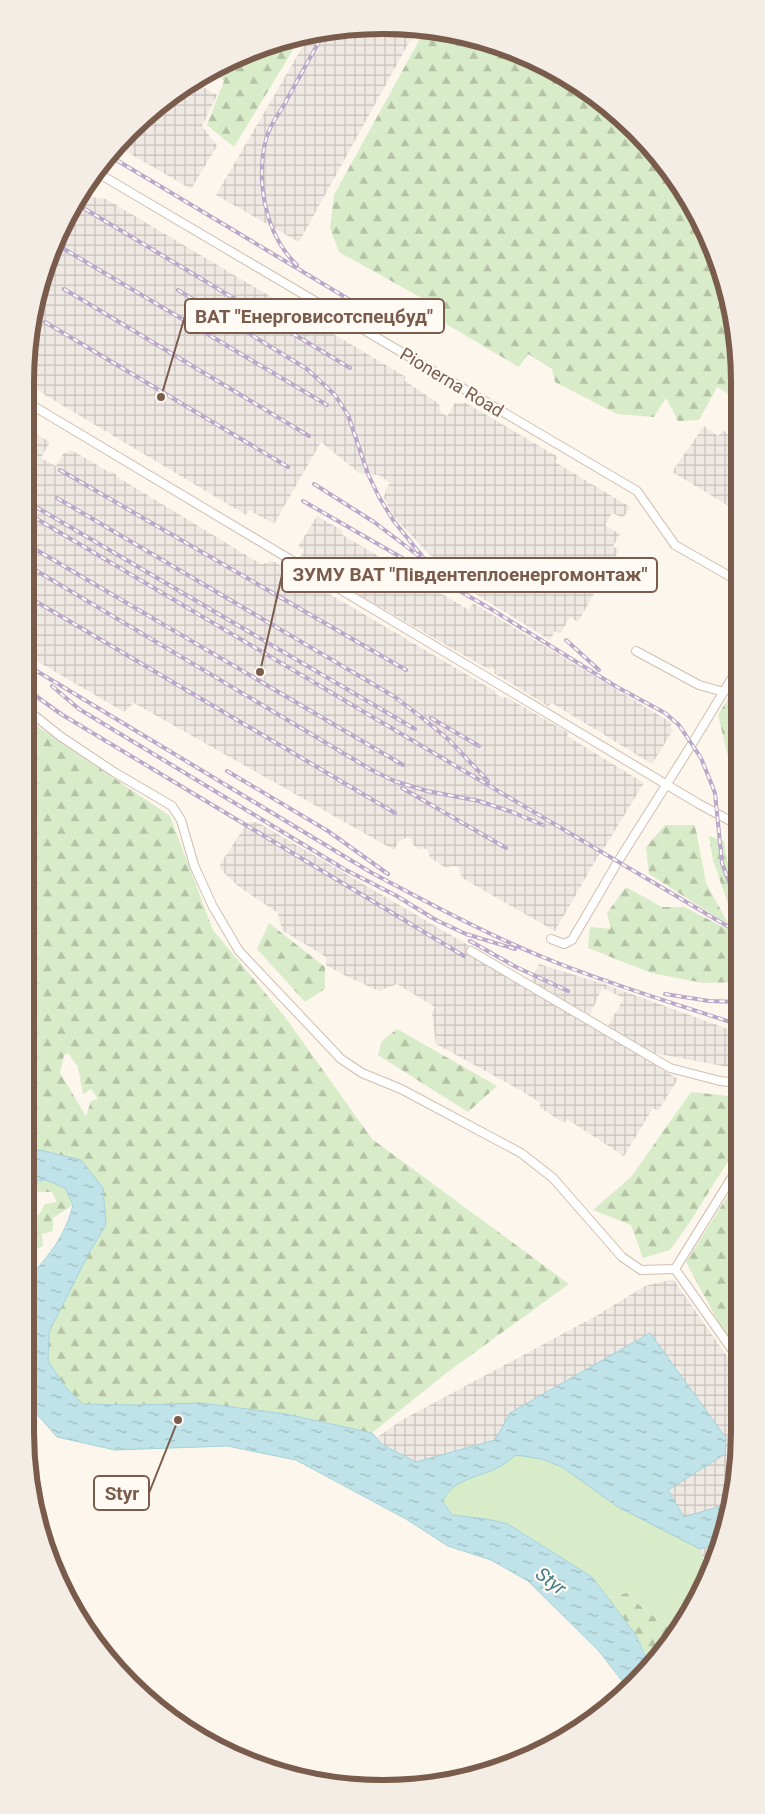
<svg xmlns="http://www.w3.org/2000/svg" width="765" height="1814" font-family="Roboto,sans-serif">
<defs>
<pattern id="industrial-grid" width="8" height="8" patternUnits="userSpaceOnUse" patternTransform="scale(1.25)"><rect width="8" height="8" fill="#efe9e4"/><path d="M0 4h8M4 0v8" fill="none" stroke="#c7c0bb"/></pattern>
<pattern id="forest-firs" width="22" height="20" patternUnits="userSpaceOnUse" patternTransform="scale(1.25)"><rect width="22" height="20" fill="#d8ecc9"/><path d="M5 1l3.5 6h-7zM16 11l3.5 6h-7z" fill="#b4c2a5"/></pattern>
<pattern id="water-ripples" width="26" height="14" patternUnits="userSpaceOnUse" patternTransform="scale(1.25)"><rect width="26" height="14" fill="#bfe3e8"/><path d="M2 4q2-2 4 0t4 0M15 11q2-2 4 0t4 0" fill="none" stroke="#a0bbbe"/></pattern>
</defs>
<rect width="100%" height="100%" fill="#fdf6ec"/>
<!-- industrial -->
<g fill="url(#industrial-grid)">
<path d="M359 26 417 28 299 242 216 195 310 34Z"/>
<path d="M193 81 217 95 202 126 217 146 191 189 115 145 165 99Z"/>
<path d="M81 192 96 198 106 199 406 377 404 380 439 404 441 413 447 416 455 403H466L558 457 555 462 630 507 623 518 612 513 605 525 620 534 613 546 619 550 578 622 570 617 560 634 555 631 550 640 469 590 473 582 430 555 394 517 384 498 386 489 390 483 379 475 359 473 321 442 274 524 249 510 246 515 25 383 44 267 73 204Z"/>
<path d="M704 426 718 436 723 430 737 441V492L729 506 672 472Z"/>
<path d="M25 428 50 442 41 458 56 466 63 454 71 450 109 472H113L119 478 261 564 273 561 495 691V694L503 698 506 697 569 733 567 736 644 783 603 850 597 858 555 931 462 878 459 868 455 866 446 868 430 858 428 850 423 848 420 849 413 845 411 839 408 837 399 841 394 850 134 703 124 712 25 654Z"/>
<path d="M317 516 343 531 341 534 469 610 473 603 672 723 670 727 673 730 652 764 552 703 548 706 494 673 495 670 492 668 490 667 488 669 354 592V588L351 586 347 588 314 568 315 566 300 557 304 550 298 547Z"/>
<path d="M248 822H257L473 948 561 1008 678 1079 658 1111 653 1108 624 1156 567 1119 564 1123 539 1107 541 1103 520 1090 436 1044 432 1013 435 1007 397 984 379 991 346 976 326 965V957L282 930 278 913 238 886 221 870 220 864Z"/>
<path d="M539 964 604 984 739 1033V1069L654 1053 608 1026 624 998 602 988 590 1015 531 981Z"/>
<path d="M673 1279 740 1375V1432L721 1547 713 1565 706 1567 702 1574 608 1598 592 1577 416 1462 383 1445 376 1438 402 1420 596 1316 645 1286Z"/>
</g>
<!-- grass -->
<path fill="#d8ecc9" d="M515 1455 542 1459 562 1467 618 1507 700 1549 706 1567 702 1574 706 1581 692 1610 680 1627C658 1624 643 1608 627 1593L608 1598 592 1577 509 1524 487 1519 452 1515 443 1502C450 1479 480 1477 499 1467 505 1464 510 1459 515 1455Z"/>
<!-- forest -->
<g fill="url(#forest-firs)" fill-rule="evenodd">
<path d="M426 28 498 44 581 85 666 165 713 245 737 336V399L717 387 699 420 678 421 666 398 654 417 617 414 555 382 552 369 528 354 519 367 446 324 429 302 339 252 330 228 334 195Z"/>
<path d="M302 35 234 147 207 125 224 81 212 70 225 62 290 37Z"/>
<path d="M738 683V778H733L718 715Z"/>
<path d="M25 718 170 816 213 930 285 1017 372 1139 569 1284 445 1374 372 1433 286 1414 201 1403 135 1405 83 1404 66 1388 48 1361 49 1332 89 1253 106 1225 25 1150ZM68 1053 78 1067 83 1094 91 1089 98 1099 91 1101 86 1116 60 1073 64 1055Z"/>
<path d="M665 825H695L706 883 729 925 649 874 646 847Z"/>
<path d="M709 836 724 841 735 904H728L713 860Z"/>
<path d="M626 887 662 907H684L739 935V982L703 983 651 973 588 948 590 927 611 929 607 913Z"/>
<path d="M269 923 325 967V989L305 1002 257 949Z"/>
<path d="M397 1029 497 1086 468 1112 378 1055 382 1041Z"/>
<path d="M691 1092 739 1097V1144L688 1225 670 1250 643 1258 631 1225 593 1210 631 1177Z"/>
<path d="M46 1180 65 1188 73 1205 53 1218V1231L42 1234 43 1246 33 1250 25 1241V1213L30 1208 39 1215 45 1204 57 1202 52 1192H25V1182Z"/>
<path d="M734 1186 739 1189 740 1335 728 1340 686 1262Z"/>
<path d="M627 1593C642 1608 658 1624 680 1627L652 1666 635 1634 608 1598Z"/>
</g>
<!-- water -->
<path fill="url(#water-ripples)" stroke="#a5d3da" d="M25 1150H40L81 1160 103 1188 106 1225 89 1253 49 1332 48 1361 66 1388 83 1404 135 1405 201 1403 286 1414 372 1433 383 1445 416 1462 495 1440 510 1413 650 1333 726 1438 725 1454 668 1490 684 1517 728 1504 722 1543 700 1549 618 1507 562 1467 542 1459 516 1455C510 1459 505 1464 499 1467 481 1477 450 1479 443 1502L452 1515 487 1519 508 1524 592 1577 635 1634 651 1667 625 1688 623 1682 598 1650 528 1581 491 1560 448 1546 406 1519 296 1460 227 1446 115 1450 57 1437 35 1412 25 1392V1287C30 1274 38 1268 46 1258 60 1240 67 1227 73 1205L65 1188 46 1180 25 1182Z"/>
<g fill="none" stroke-linecap="round" stroke-linejoin="round">
<defs>
<g id="minor">
<path d="M96 172 637 491 675 545 738 581"/>
<path d="M25 401 699 804 738 825"/>
<path d="M636 651 699 685 724 692"/>
<path d="M25 708 60 736 114 772 172 806 181 820 194 865 212 905 239 951 341 1059 362 1073 401 1089 521 1153 553 1178 622 1257 641 1270 675 1269 739 1166"/>
<path d="M551 939 564 944 572 940 617 863 692 744 738 668"/>
<path d="M471 951 670 1068 720 1081 739 1083"/>
<path d="M675 1269 740 1361"/>
</g>
</defs>
<!-- minor casing -->
<use href="#minor" stroke="#d1beb0" stroke-width="10"/>
<!-- minor -->
<use href="#minor" stroke="#fff" stroke-width="8"/>
<defs>
<g id="rail">
<path d="M108 155 365 309"/>
<path d="M85 209 350 368"/>
<path d="M59 246 327 405"/>
<path d="M297 265C264 234 255 177 267 136 270 125 278 115 284 105 297 81 311 56 325 31"/>
<path d="M64 289 309 436"/>
<path d="M178 290 307 369 335 395 348 415 368 474 379 497 393 520 426 561"/>
<path d="M45 322 288 467"/>
<path d="M60 470 406 670"/>
<path d="M314 484 374 522 448 578"/>
<path d="M57 498 395 697 425 720 449 740 488 781"/>
<path d="M303 501 491 609 617 687 665 713 679 725 701 758 715 793 722 863 739 909"/>
<path d="M36 507 415 729"/>
<path d="M25 512 739 933"/>
<path d="M33 548 403 765"/>
<path d="M25 564 370 769 394 781 427 791 479 801 512 812 543 825"/>
<path d="M25 595 395 813"/>
<path d="M566 640 599 670"/>
<path d="M25 664 372 873C429 903 486 934 545 958 608 984 674 1003 739 1025"/>
<path d="M25 685 40 699 61 714 464 956"/>
<path d="M52 686 79 709 344 869 395 895 436 920 466 934 515 949"/>
<path d="M431 718 479 746"/>
<path d="M227 771 328 831 388 874"/>
<path d="M402 788 506 848"/>
<path d="M470 941 516 967 568 991"/>
<path d="M665 994 709 1001 739 1002"/>
</g>
</defs>
<!-- rail casing -->
<use href="#rail" stroke="#b9a8c9" stroke-width="4"/>
<!-- rail -->
<use href="#rail" stroke="#fffaf3" stroke-width="2" stroke-dasharray="5.5" stroke-linecap="butt"/>
</g>
<g text-anchor="middle" dominant-baseline="central" stroke-width="4.5" stroke-linejoin="round" paint-order="stroke">
<!-- street labels -->
<g font-size="18" fill="#7a5c4d" stroke="#fffaf3">
<text transform="translate(452 382) rotate(31)">Pionerna Road</text>
</g>
<!-- water labels -->
<g font-size="19" font-style="italic" fill="#437c86" stroke="#fffaf3">
<text transform="translate(551 1581) rotate(37)">Styr</text>
</g>
</g>
<!-- crop -->
<path d="M0 0H765V1814H0ZM382 34H383A348 348 0 0 1 731 382V1432A348 348 0 0 1 383 1780H382A348 348 0 0 1 34 1432V382A348 348 0 0 1 382 34Z" fill="#f4ede6" fill-rule="evenodd"/>
<path fill="none" stroke="#7a5c4d" stroke-width="6" d="M382 34H383A348 348 0 0 1 731 382V1432A348 348 0 0 1 383 1780H382A348 348 0 0 1 34 1432V382A348 348 0 0 1 382 34Z"/>
<!-- callouts -->
<path fill="none" stroke="#7a5c4d" stroke-width="2" d="M161 397L185 316M260 672L282 575M178 1420L149 1493"/>
<g fill="#7a5c4d" stroke="#fffaf3" stroke-width="2">
<circle cx="161" cy="397" r="5"/>
<circle cx="260" cy="672" r="5"/>
<circle cx="178" cy="1420" r="5"/>
</g>
<g fill="#fffaf3" stroke="#7a5c4d" stroke-width="2">
<rect x="185" y="299" width="259" height="34" rx="5"/>
<rect x="282" y="558" width="375" height="34" rx="5"/>
<rect x="94" y="1476" width="55" height="34" rx="5"/>
</g>
<g font-size="19" text-anchor="middle" font-weight="bold" fill="#7a5c4d">
<text x="314" y="323">ВАТ "Енерговисотспецбуд"</text>
<text x="470" y="581">ЗУМУ ВАТ "Південтеплоенергомонтаж"</text>
<text x="122" y="1500">Styr</text>
</g>
</svg>
